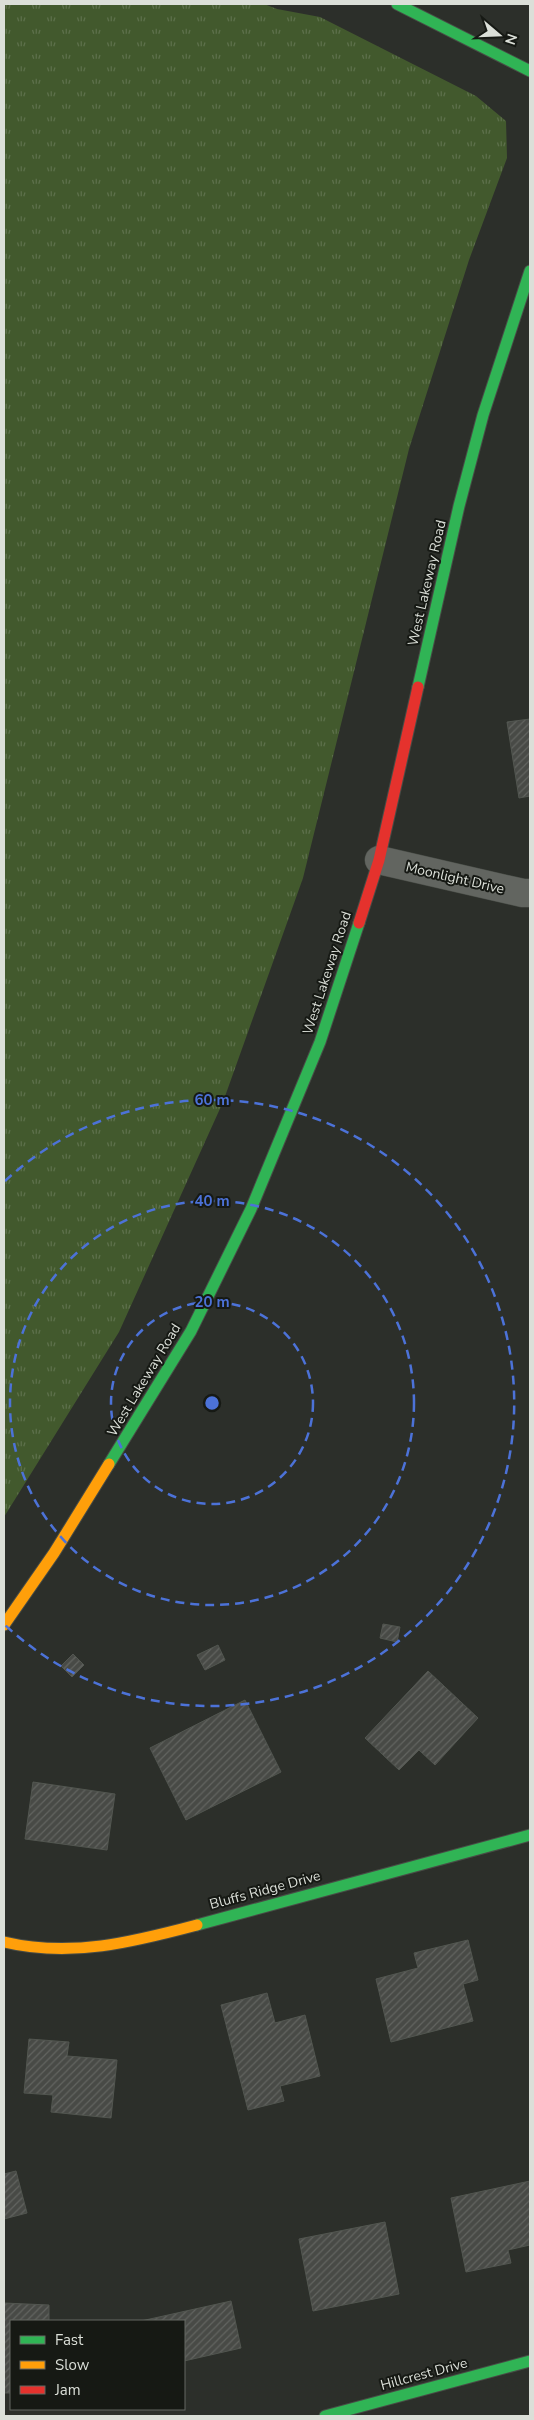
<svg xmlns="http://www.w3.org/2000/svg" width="534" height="2420" font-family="'Nunito Sans',sans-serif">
<defs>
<pattern id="grass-tufts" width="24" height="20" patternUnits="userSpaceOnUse" patternTransform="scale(1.25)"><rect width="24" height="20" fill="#42592d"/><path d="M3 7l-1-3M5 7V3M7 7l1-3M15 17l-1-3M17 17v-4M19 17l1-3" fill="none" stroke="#5d704b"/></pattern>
<pattern id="building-hatch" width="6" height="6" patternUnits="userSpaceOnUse" patternTransform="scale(1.25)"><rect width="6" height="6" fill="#484a46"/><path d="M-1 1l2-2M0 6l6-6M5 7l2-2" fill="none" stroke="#626460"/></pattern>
</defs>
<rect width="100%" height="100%" fill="#2c2f2a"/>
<!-- grass -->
<path fill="url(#grass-tufts)" d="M4 4H264L277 9 320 17 476 96 506 121 507 158 469 260 409 449 303 878 223 1102 119 1332 4 1517Z"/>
<!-- building -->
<g fill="url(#building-hatch)" stroke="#525650">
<path d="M530 719V796L519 798 507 722Z"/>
<path d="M383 1624 400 1627 397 1642 380 1638Z"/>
<path d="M218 1645 225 1660 205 1670 197 1655Z"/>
<path d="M73 1654 84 1665 72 1677 61 1666Z"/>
<path d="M428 1671 478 1718 435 1765 419 1750 399 1770 365 1738Z"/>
<path d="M245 1700 281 1772 186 1820 150 1748Z"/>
<path d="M33 1782 115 1794 107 1850 25 1839Z"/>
<path d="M468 1940 478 1980 463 1984 473 2021 391 2042 376 1979 418 1968 414 1953Z"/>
<path d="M267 1993 275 2023 305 2015 320 2076 280 2086 284 2101 248 2110 221 2005Z"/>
<path d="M29 2039 69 2042 67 2056 117 2060 111 2118 51 2112 53 2095 24 2093Z"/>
<path d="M16 2171 27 2213 4 2219V2174Z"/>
<path d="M530 2181V2245L508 2250 511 2263 466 2272 451 2198Z"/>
<path d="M385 2222 399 2294 313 2311 299 2239Z"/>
<path d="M231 2301 241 2348 184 2361V2321H141Z"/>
<path d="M4 2303 49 2305V2321H11V2393H4Z"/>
</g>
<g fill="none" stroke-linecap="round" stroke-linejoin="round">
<defs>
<path id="street" d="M379 860 523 893H530"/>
<g id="fast">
<path d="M397 4 530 71"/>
<path d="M418 687 459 506 483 415 530 271"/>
<path d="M109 1464 191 1331 251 1209 320 1042 359 923"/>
<path d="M197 1925 530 1835"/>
<path d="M325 2416 530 2361"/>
</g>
<g id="slow">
<path d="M4 1625 54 1553 109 1464"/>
<path d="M4 1942C71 1958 133 1942 197 1925"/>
</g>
<path id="jam" d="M359 923 379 860 418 687"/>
</defs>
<!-- street casing -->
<use href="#street" stroke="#484c46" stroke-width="29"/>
<!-- fast casing -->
<use href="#fast" stroke="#484c46" stroke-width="13"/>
<!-- slow casing -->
<use href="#slow" stroke="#484c46" stroke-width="13"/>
<!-- jam casing -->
<use href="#jam" stroke="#484c46" stroke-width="13"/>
<!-- street -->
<use href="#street" stroke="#626560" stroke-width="28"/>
<!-- fast -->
<use href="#fast" stroke="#30b455" stroke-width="11"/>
<!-- slow -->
<use href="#slow" stroke="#ff9f0a" stroke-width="11"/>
<!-- jam -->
<use href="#jam" stroke="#e5322d" stroke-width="11"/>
</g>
<!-- distance rings -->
<g fill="none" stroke="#4c72d8" stroke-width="2.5" stroke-dasharray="9 6">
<circle cx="212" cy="1403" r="101"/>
<circle cx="212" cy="1403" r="202"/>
<path d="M5 1181A303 303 0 1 1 5 1625"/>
</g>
<g text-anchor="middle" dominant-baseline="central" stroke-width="4" stroke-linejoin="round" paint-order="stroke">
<!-- street labels -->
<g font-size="14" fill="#dbdfd8" stroke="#161914">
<text transform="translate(427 583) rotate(-77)">West Lakeway Road</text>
<text transform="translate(455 878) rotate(13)">Moonlight Drive</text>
<text transform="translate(327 973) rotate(-72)">West Lakeway Road</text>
<text transform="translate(144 1380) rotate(-59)">West Lakeway Road</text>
<text transform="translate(265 1890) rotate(-15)">Bluffs Ridge Drive</text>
<text transform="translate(424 2374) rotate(-15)">Hillcrest Drive</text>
</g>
</g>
<circle cx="212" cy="1403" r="8" fill="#4c72d8" stroke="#161914" stroke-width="2.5"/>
<g font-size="15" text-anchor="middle" font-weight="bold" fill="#4c72d8" stroke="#161914" stroke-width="4" stroke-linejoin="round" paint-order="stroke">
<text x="212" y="1105">60 m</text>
<text x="212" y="1206">40 m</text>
<text x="212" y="1307">20 m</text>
</g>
<!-- border -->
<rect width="534" height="2420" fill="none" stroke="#dbdfd8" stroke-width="10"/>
<!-- legend -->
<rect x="10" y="2320" width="175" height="90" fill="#161914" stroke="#656862"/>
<rect x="20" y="2336" width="25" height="8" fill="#30b455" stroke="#656862"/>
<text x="55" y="2345" font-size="15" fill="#dbdfd8">Fast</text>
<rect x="20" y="2361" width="25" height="8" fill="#ff9f0a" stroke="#656862"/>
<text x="55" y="2370" font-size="15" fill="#dbdfd8">Slow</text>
<rect x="20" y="2386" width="25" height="8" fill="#e5322d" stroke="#656862"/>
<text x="55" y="2395" font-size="15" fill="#dbdfd8">Jam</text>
<!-- north arrow -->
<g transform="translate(499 35) rotate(109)" stroke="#161914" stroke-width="4" paint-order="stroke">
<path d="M0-4L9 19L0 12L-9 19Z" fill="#dbdfd8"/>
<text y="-8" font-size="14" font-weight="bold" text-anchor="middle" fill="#dbdfd8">N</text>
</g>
</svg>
